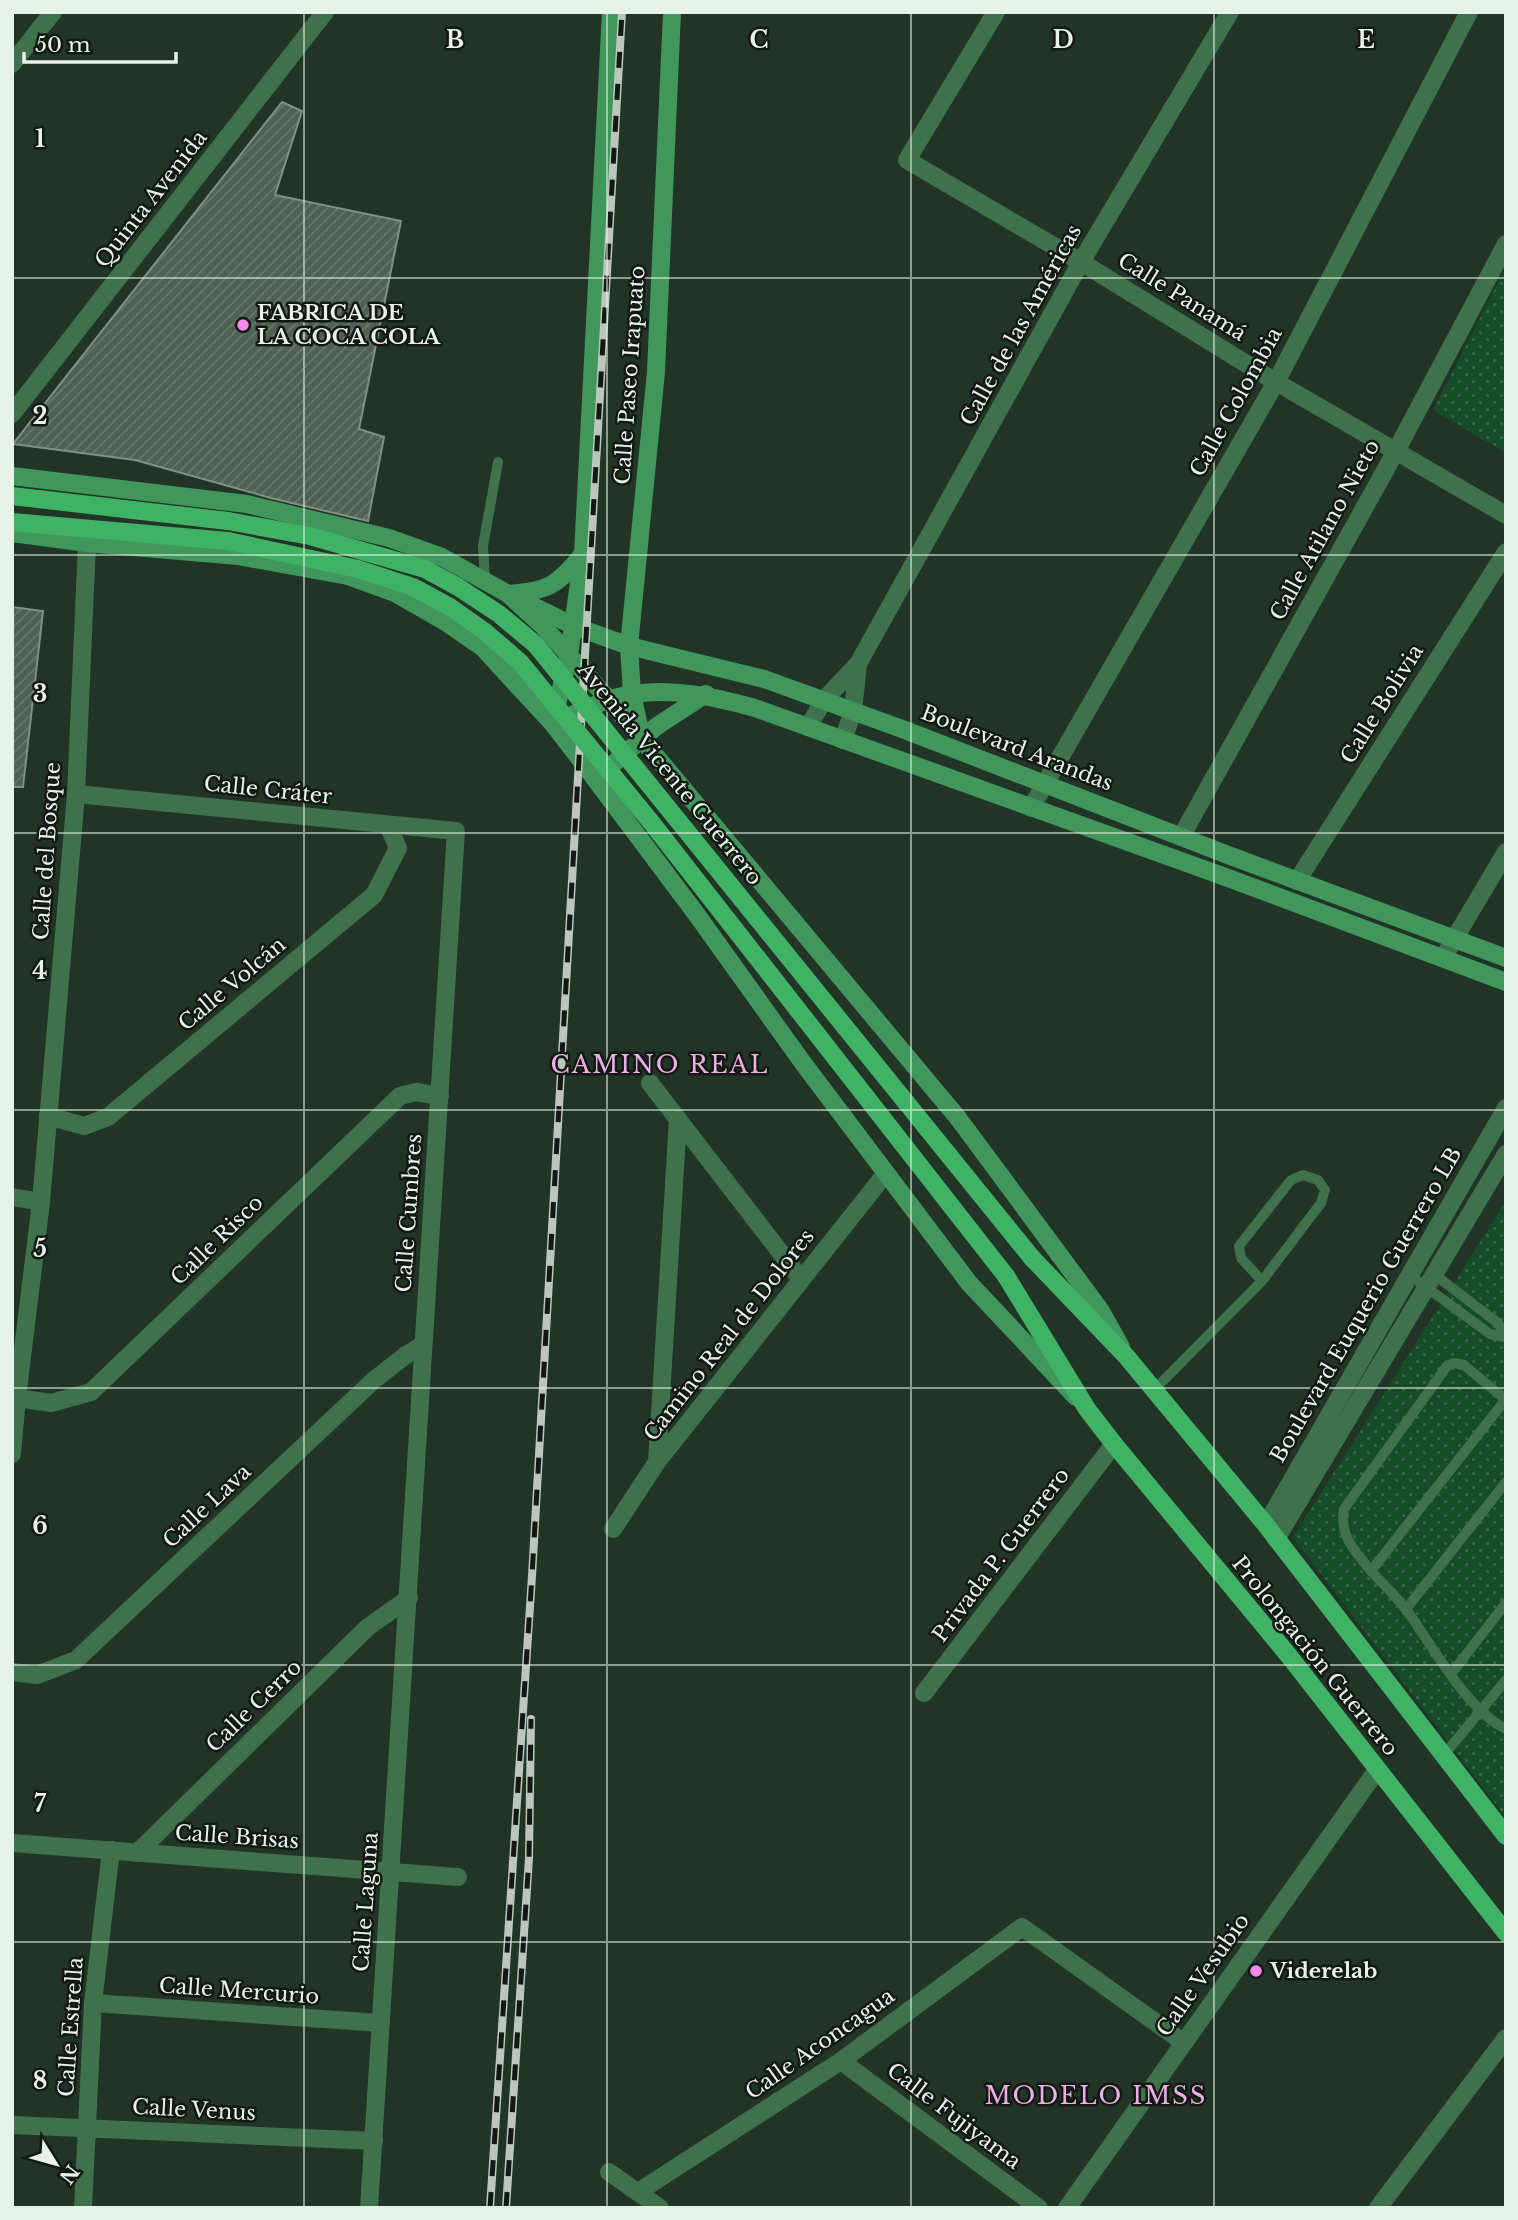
<svg xmlns="http://www.w3.org/2000/svg" width="1518" height="2220" font-family="'Libre Baskerville',serif">
<defs>
<pattern id="green-dots" width="8" height="8" patternUnits="userSpaceOnUse" patternTransform="scale(1.75)"><rect width="8" height="8" fill="#144c27"/><path d="M2 2h.1M6 6h.1" fill="none" stroke="#366646" stroke-width="1.8" stroke-linecap="round"/></pattern>
<pattern id="building-hatch" width="6" height="6" patternUnits="userSpaceOnUse" patternTransform="scale(1.75)"><rect width="6" height="6" fill="#4f6152"/><path d="M-1 1l2-2M0 6l6-6M5 7l2-2" fill="none" stroke="#68786b"/></pattern>
</defs>
<rect width="100%" height="100%" fill="#223426"/>
<!-- green -->
<g fill="url(#green-dots)">
<path d="M1506 267V453L1433 410Z"/>
<path d="M1506 1201V1818L1293 1537Z"/>
</g>
<!-- building -->
<g fill="url(#building-hatch)" stroke="#7e9282" stroke-width="2">
<path d="M282 102 302 111 275 195 401 221 359 429 384 437 368 521 271 498 135 460 13 444Z"/>
<path d="M12 607 43 611 23 787H12Z"/>
</g>
<g fill="none" stroke-linecap="round" stroke-linejoin="round">
<!-- service -->
<g stroke="#3f714c" stroke-width="10">
<path d="M485 579 483 546 498 462"/>
<path d="M1435 1275 1498 1323 1506 1338"/>
<path d="M1411 1276 1490 1334 1505 1337"/>
<path d="M1154 1390 1262 1281 1321 1203 1325 1190 1318 1180 1303 1175 1291 1180 1239 1246 1241 1258 1262 1281"/>
<path d="M1506 1399 1371 1571C1383 1584 1397 1597 1408 1612 1433 1647 1467 1710 1506 1729"/>
<path d="M1371 1571C1355 1551 1339 1536 1344 1509L1447 1366 1454 1363 1464 1365 1505 1399"/>
<path d="M1406 1609 1506 1482"/>
<path d="M1451 1674 1506 1603"/>
<path d="M1443 1756 1506 1680"/>
</g>
<!-- minor -->
<g stroke="#3f714c" stroke-width="18">
<path d="M996 12 907 160 1081 262 1276 382 1506 515"/>
<path d="M12 64 53 12"/>
<path d="M12 414 325 12"/>
<path d="M808 727 824 700 858 664 1081 262 1230 12"/>
<path d="M843 740 853 711 858 664"/>
<path d="M76 794 456 831 369 2208"/>
<path d="M1031 808 1276 382 1469 12"/>
<path d="M1181 837 1396 451 1506 244"/>
<path d="M1297 881 1506 552"/>
<path d="M1443 958 1506 852"/>
<path d="M650 1083 801 1279"/>
<path d="M48 1116 84 1126 108 1117 374 895 398 848 388 825"/>
<path d="M12 1197 41 1202"/>
<path d="M17 1398 51 1403 91 1392 400 1096 416 1092 440 1096"/>
<path d="M12 1454 17 1398 41 1202 76 794 87 543"/>
<path d="M657 1462 678 1119"/>
<path d="M613 1529 657 1462 886 1173"/>
<path d="M12 1672 37 1675 76 1660 374 1380 406 1355 423 1345"/>
<path d="M924 1693 1114 1444"/>
<path d="M12 1843 458 1877"/>
<path d="M137 1853 368 1627 409 1598"/>
<path d="M93 2003 381 2023"/>
<path d="M841 2061 1039 2208"/>
<path d="M12 2125 374 2141"/>
<path d="M609 2172 660 2208"/>
<path d="M638 2192 841 2061 1022 1927 1183 2042"/>
<path d="M83 2208 93 2003 111 1850"/>
<path d="M1067 2208 1377 1770"/>
<path d="M1378 2208 1506 2038"/>
</g>
<!-- tertiary -->
<g stroke="#3f714c" stroke-width="18">
<path d="M1266 1525 1506 1108"/>
<path d="M1276 1539 1506 1154"/>
</g>
<!-- secondary -->
<g stroke="#41965b" stroke-width="18">
<path d="M12 476 247 504 389 538 442 557 508 594 542 625 609 700 958 1118 1101 1311 1121 1347"/>
<path d="M12 533 87 543 238 556 348 576 395 593 447 623 482 647 553 724 580 759 697 915 803 1063 969 1283 1076 1397"/>
<path d="M508 594C549 590 556 587 583 554"/>
<path d="M527 603 574 626 629 646 764 679 905 730 1228 855 1506 958"/>
<path d="M554 717 569 655 583 554 611 12"/>
<path d="M553 724C578 712 605 698 633 694 676 688 715 697 755 708L1220 875 1506 982"/>
<path d="M641 736 632 694 629 646 656 372 672 12"/>
<path d="M598 777 657 726 706 694"/>
</g>
<!-- primary -->
<g stroke="#40b266" stroke-width="18">
<path d="M12 496 228 521"/>
<path d="M12 522 228 541"/>
<path d="M1032 1258 1126 1356 1266 1525 1506 1836"/>
<path d="M1006 1276 1087 1409 1114 1444 1289 1656 1506 1933"/>
</g>
<defs>
<g id="rail">
<path d="M490 2208 532 1576 622 12"/>
<path d="M506 2208 529 1858 531 1719"/>
</g>
</defs>
<!-- rail casing -->
<use href="#rail" stroke="#bbc7bd" stroke-width="8"/>
<!-- rail -->
<use href="#rail" stroke="#121913" stroke-width="5" stroke-dasharray="16" stroke-linecap="butt"/>
<!-- primary-bridge -->
<g stroke="#40b266" stroke-width="18">
<path d="M228 521 310 536 425 569 458 587 499 614 536 645 1032 1258"/>
<path d="M228 541 358 569 413 587 450 607 484 631 520 662 651 822 1006 1276"/>
</g>
</g>
<!-- grid -->
<path fill="none" stroke="#e7f2e9" stroke-width="2" stroke-opacity="0.55" d="M304 12V2208M607 12V2208M911 12V2208M1214 12V2208M12 278H1506M12 555H1506M12 833H1506M12 1110H1506M12 1388H1506M12 1665H1506M12 1942H1506"/>
<!-- markers -->
<g fill="#f788ec" stroke="#121913" stroke-width="2.5">
<circle cx="243" cy="325" r="7"/>
<circle cx="1256" cy="1971" r="7"/>
</g>
<g text-anchor="middle" dominant-baseline="central" stroke-width="5" stroke-linejoin="round" paint-order="stroke">
<!-- street labels -->
<g font-size="21" fill="#e7f2e9" stroke="#121913">
<text transform="translate(151 199) rotate(-52)">Quinta Avenida</text>
<text transform="translate(1182 297) rotate(32)">Calle Panamá</text>
<text transform="translate(1021 325) rotate(-61)">Calle de las Américas</text>
<text transform="translate(630 375) rotate(-86)">Calle Paseo Irapuato</text>
<text transform="translate(1236 402) rotate(-61)">Calle Colombia</text>
<text transform="translate(1325 530) rotate(-61)">Calle Atilano Nieto</text>
<text transform="translate(1382 704) rotate(-58)">Calle Bolivia</text>
<text transform="translate(1017 748) rotate(21)">Boulevard Arandas</text>
<text transform="translate(670 774) rotate(51)">Avenida Vicente Guerrero</text>
<text transform="translate(268 790) rotate(6)">Calle Cráter</text>
<text transform="translate(47 851) rotate(-86)">Calle del Bosque</text>
<text transform="translate(232 984) rotate(-40)">Calle Volcán</text>
<text transform="translate(409 1213) rotate(-86)">Calle Cumbres</text>
<text transform="translate(217 1240) rotate(-44)">Calle Risco</text>
<text transform="translate(1366 1305) rotate(-60)">Boulevard Euquerio Guerrero LB</text>
<text transform="translate(729 1335) rotate(-52)">Camino Real de Dolores</text>
<text transform="translate(207 1506) rotate(-43)">Calle Lava</text>
<text transform="translate(1001 1555) rotate(-53)">Privada P. Guerrero</text>
<text transform="translate(1315 1656) rotate(51)">Prolongación Guerrero</text>
<text transform="translate(254 1706) rotate(-44)">Calle Cerro</text>
<text transform="translate(237 1837) rotate(4)">Calle Brisas</text>
<text transform="translate(366 1902) rotate(-86)">Calle Laguna</text>
<text transform="translate(1203 1975) rotate(-55)">Calle Vesubio</text>
<text transform="translate(239 1991) rotate(4)">Calle Mercurio</text>
<text transform="translate(71 2027) rotate(-86)">Calle Estrella</text>
<text transform="translate(820 2044) rotate(-35)">Calle Aconcagua</text>
<text transform="translate(194 2110) rotate(3)">Calle Venus</text>
<text transform="translate(954 2116) rotate(37)">Calle Fujiyama</text>
</g>
<!-- poi labels -->
<g font-size="21" font-weight="bold" fill="#e7f2e9" stroke="#121913" text-anchor="start">
<text x="257" y="313">FABRICA DE<tspan x="257" dy="24">LA COCA COLA</tspan></text>
<text x="1270" y="1971">Viderelab</text>
</g>
<!-- quarter labels -->
<g font-size="24" letter-spacing="2" fill="#ecaee4" stroke="#121913">
<text x="660" y="1064">CAMINO REAL</text>
<text x="1096" y="2095">MODELO IMSS</text>
</g>
</g>
<g font-size="23" text-anchor="middle" font-weight="bold" fill="#e7f2e9" stroke="#121913" stroke-width="5" stroke-linejoin="round" paint-order="stroke">
<text x="455" y="48">B</text>
<text x="759" y="48">C</text>
<text x="1063" y="48">D</text>
<text x="1366" y="48">E</text>
<text x="40" y="147">1</text>
<text x="40" y="424">2</text>
<text x="40" y="702">3</text>
<text x="40" y="979">4</text>
<text x="40" y="1257">5</text>
<text x="40" y="1534">6</text>
<text x="40" y="1812">7</text>
<text x="40" y="2089">8</text>
</g>
<!-- border -->
<rect width="1518" height="2220" fill="none" stroke="#e7f2e9" stroke-width="28"/>
<!-- north arrow -->
<g transform="translate(56 2164) rotate(127)" stroke="#121913" stroke-width="5" paint-order="stroke">
<path d="M0-5L12 26L0 18L-12 26Z" fill="#e7f2e9"/>
<text y="-10" font-size="19" font-weight="bold" text-anchor="middle" fill="#e7f2e9">N</text>
</g>
<!-- scale -->
<path d="M24 52v10h152v-10" fill="none" stroke="#e7f2e9" stroke-width="3.5"/>
<text x="35" y="52" font-size="21" fill="#e7f2e9" stroke="#121913" stroke-width="5" paint-order="stroke">50 m</text>
</svg>
